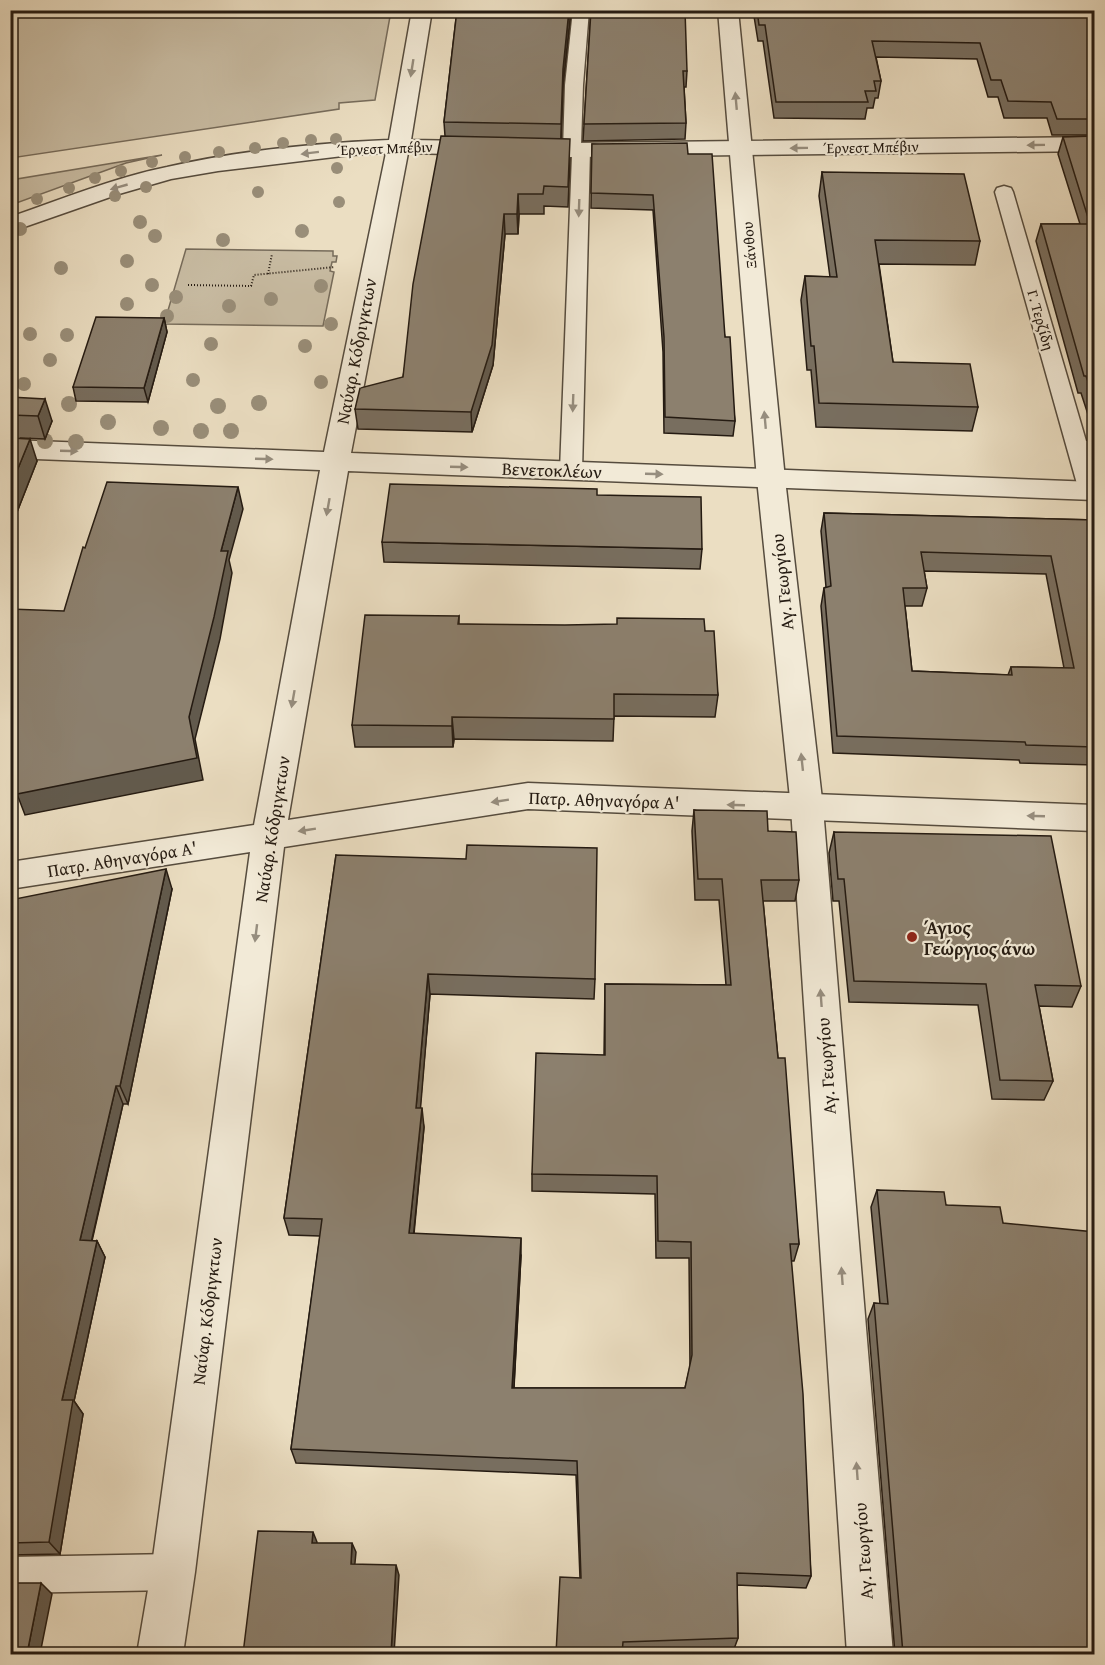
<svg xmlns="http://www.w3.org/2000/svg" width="1105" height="1665" font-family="'Gentium Book Plus',serif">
<rect width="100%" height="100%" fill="#ebdec2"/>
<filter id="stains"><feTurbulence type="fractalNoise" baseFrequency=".00333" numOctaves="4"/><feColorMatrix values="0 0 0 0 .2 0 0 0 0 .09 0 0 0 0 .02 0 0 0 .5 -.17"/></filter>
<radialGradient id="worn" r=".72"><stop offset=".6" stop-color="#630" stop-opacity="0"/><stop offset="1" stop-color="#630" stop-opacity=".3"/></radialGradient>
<!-- green -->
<g fill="#c9bda4" stroke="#776c5b" stroke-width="1.5">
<path d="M10 11 11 10 391 11 375 100 339 103V109L11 158Z"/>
<path d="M162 155 126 163 11 205V180Z"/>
<path d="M186 249 333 251V256H337L336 262H332L330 271 334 272 323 326 164 324Z"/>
</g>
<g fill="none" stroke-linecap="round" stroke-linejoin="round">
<defs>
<g id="service">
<path d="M573 10H589L583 85 581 145 587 146 590 150 582 471 579 476 571 478 563 476 560 471 572 155 566 154 563 150 565 85Z"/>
<path d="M1004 186 1011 188 1013 192 1086 441H1094V455H1090L1094 469V497L1082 496 1079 491 995 192 997 188Z"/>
<path d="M173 1554 186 1559 191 1572 186 1585 173 1590 10 1593V1557Z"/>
</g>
<path id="minor" d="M718 10H738L785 479 823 808 893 1654H847L791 808 757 479Z"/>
<path id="tertiary" d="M412 10H432L411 140 572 143 1094 137V151L572 157 408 153 351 453 1094 482V500L348 471 288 820 528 783 1094 805V831L528 809 284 847 195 1572 183 1654H137L151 1572 250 852 10 889V862L254 825 320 470 10 458V440L324 452 386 153 351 155 218 171 171 179 119 194 10 232V217C62 199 113 178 167 167 236 151 317 143 389 140Z"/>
</defs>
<!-- service casing -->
<use href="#service" stroke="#564c3e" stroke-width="3"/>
<!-- minor casing -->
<use href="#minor" stroke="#564c3e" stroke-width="3"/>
<!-- tertiary casing -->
<use href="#tertiary" stroke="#564c3e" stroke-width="3"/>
<!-- path -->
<g stroke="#251b12" stroke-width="2" stroke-dasharray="1 2" stroke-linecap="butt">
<path d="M268 274 272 254"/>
<path d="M188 285 251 286 254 275 335 267"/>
</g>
<!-- service -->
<use href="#service" fill="#f2ead7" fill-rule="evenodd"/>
<!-- minor -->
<use href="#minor" fill="#f2ead7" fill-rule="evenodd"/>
<!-- tertiary -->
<use href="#tertiary" fill="#f2ead7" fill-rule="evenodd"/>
</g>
<!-- trees -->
<g fill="#998e79">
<circle cx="336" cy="139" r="6"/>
<circle cx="311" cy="140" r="6"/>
<circle cx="283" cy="143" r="6"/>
<circle cx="255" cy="148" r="6"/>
<circle cx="219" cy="152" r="6"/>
<circle cx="185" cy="157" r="6"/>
<circle cx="152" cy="162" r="6"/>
<circle cx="337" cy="168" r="6"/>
<circle cx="121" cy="171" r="6"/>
<circle cx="95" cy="178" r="6"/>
<circle cx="146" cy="187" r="6"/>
<circle cx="69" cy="188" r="6"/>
<circle cx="258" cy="192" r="6"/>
<circle cx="115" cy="196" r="6"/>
<circle cx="37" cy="199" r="6"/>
<circle cx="339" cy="202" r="6"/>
<circle cx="140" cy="222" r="7"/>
<circle cx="20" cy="229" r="7"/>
<circle cx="302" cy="231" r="7"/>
<circle cx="155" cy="236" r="7"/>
<circle cx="223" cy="240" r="7"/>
<circle cx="127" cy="261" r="7"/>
<circle cx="61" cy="268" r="7"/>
<circle cx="152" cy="285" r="7"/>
<circle cx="321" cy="286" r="7"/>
<circle cx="176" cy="297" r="7"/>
<circle cx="271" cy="299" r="7"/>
<circle cx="127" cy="304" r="7"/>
<circle cx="229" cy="306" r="7"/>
<circle cx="167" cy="316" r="7"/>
<circle cx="331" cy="324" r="7"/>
<circle cx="30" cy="334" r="7"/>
<circle cx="67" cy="335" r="7"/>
<circle cx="211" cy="344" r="7"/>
<circle cx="305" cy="346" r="7"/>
<circle cx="50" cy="360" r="7"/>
<circle cx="193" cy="380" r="7"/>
<circle cx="321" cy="382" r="7"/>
<circle cx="24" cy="384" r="7"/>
<circle cx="259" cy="403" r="8"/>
<circle cx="69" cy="404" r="8"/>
<circle cx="218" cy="406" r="8"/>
<circle cx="108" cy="422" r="8"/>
<circle cx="161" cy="428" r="8"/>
<circle cx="201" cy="431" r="8"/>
<circle cx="231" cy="431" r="8"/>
<circle cx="45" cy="441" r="8"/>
<circle cx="76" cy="442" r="8"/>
</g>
<!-- wall -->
<g fill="#786e5f" stroke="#251b12" stroke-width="1.5" fill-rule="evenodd">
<path d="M457 10H571L563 85 561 139 570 159 568 207 544 206V214H519L518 234H505L493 365 472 432 358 429 355 409 403 377 445 136 444 122Z"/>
<path d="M591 10 687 71 686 87H684L686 123 685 139 583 141Z"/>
<path d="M753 10H1095V135H1052L1047 118H1004L998 97H988L977 59 876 57 881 81 878 98H875L873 108H867L865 119 774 118 763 41H758Z"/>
<path d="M1095 136V436L1081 393H1078L1036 241 1041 224H1080L1058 154 1063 137Z"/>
<path d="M592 144 688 154 725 337 735 421 733 436 664 433 663 352 653 210 591 208Z"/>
<path d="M822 172 980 241 975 265 879 264 893 362 978 407 972 431 816 427 811 370H807L801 300 805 276 830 277 819 196Z"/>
<path d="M164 318 167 332 148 402 76 401 73 387Z"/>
<path d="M10 397 52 421 45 439 21 438 37 461 10 530Z"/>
<path d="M824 513 1095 520V765L1020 763 1019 760 833 753 821 606 824 588 826 587 821 531ZM924 571 1046 574 1064 668 1011 667 1008 675 912 671 905 606H922L927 588Z"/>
<path d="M382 542 702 549 700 569 384 562Z"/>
<path d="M459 616V624L705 631 718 695 715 717 614 716 613 741 454 739 453 747H355L352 725Z"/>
<path d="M694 810 768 831 799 880 795 901H763L778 1058 799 1244 794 1261H791L811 1576 806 1588 737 1585 738 1638 734 1649 622 1652 580 1578 576 1475 296 1463 291 1449 320 1236 289 1235 284 1218 336 855 595 979 594 999 430 994 420 1108 424 1127 414 1234 521 1255 514 1388H685L690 1367 689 1258H656L655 1194 532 1191V1174L604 1055 605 984 726 985 719 900H695L692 831Z"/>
<path d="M834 832 1081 986 1072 1007 1039 1006 1053 1081 1044 1100 992 1099 978 1005 849 1002 839 901H833L829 853Z"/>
<path d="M172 889 128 1104H123L92 1241H97L105 1257 74 1401 83 1414 60 1554 10 1555V900Z"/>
<path d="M877 1190 946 1205 1003 1223 1095 1654H895L868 1319 874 1303 880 1304 871 1207Z"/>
</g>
<!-- shaded-wall -->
<g fill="#625a4d" stroke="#251b12" stroke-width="1.5">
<path d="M569 10H571L563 85 561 141 563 69Z"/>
<path d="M518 194 519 214 518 234 517 214Z"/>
<path d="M504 214 505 234 493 365 472 432 471 412Z"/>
<path d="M164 318 167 332 148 402 144 388Z"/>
<path d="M45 399 52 421 45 439 38 416Z"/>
<path d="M30 439 37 461 10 530V488Z"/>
<path d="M238 487 243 509 229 560 232 573 220 639 195 739 203 780 25 815 17 794 189 717 221 551Z"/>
<path d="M452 717 454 739 453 747 452 726Z"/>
<path d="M166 869 172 889 128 1104 120 1086Z"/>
<path d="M428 974 430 994 419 1126 416 1108Z"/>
<path d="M116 1086 123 1104 88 1256 80 1240Z"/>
<path d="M422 1108 424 1127 412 1250 409 1233Z"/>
<path d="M521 1238V1255L513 1403 512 1388Z"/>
<path d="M97 1241 105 1257 74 1401 83 1414 60 1554 49 1542 62 1400Z"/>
<path d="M313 1532 317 1542 316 1552 312 1543Z"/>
<path d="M352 1543 356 1552 354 1573 351 1564Z"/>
<path d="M396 1565 399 1575 394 1654H391Z"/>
<path d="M41 1583 52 1594 40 1654H27Z"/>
</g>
<!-- building -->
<g fill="#8c806e" stroke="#251b12" stroke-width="1.5" fill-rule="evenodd">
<path d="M457 10H569L563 69 561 124 444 122Z"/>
<path d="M591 10H685L687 71H683L686 123 584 124Z"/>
<path d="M757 10H1095V119H1057L1051 102 1008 101 1001 80H991L980 43 872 41 881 81H874L876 91H865L868 102H776L765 25H759Z"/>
<path d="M441 136 570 139 568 187 544 186 543 194H518L517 214H504L492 345 471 412 355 409 360 388 403 377 413 284Z"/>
<path d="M1095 136V402L1086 376H1084L1041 224H1090L1063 137Z"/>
<path d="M687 143 688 154H712L725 337H730L735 421 665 417 664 337 653 195 591 193 592 144Z"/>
<path d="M822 172 964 174 980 241 875 240 893 362 970 364 978 407 819 403 814 346H811L805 276 837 277Z"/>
<path d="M96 317 164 318 144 388 73 387Z"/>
<path d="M10 397 45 399 38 416 10 415Z"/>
<path d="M10 438 30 439 10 488Z"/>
<path d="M107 482 238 487 221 551H228L214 617 189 717 197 758 17 794 10 730V609L64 611 83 547 85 548Z"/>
<path d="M390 484 597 489V495L701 497 702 549 382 542Z"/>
<path d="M824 513 1095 520V747L1026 745 1025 742 837 736 824 588 831 586ZM921 552 1051 556 1074 668 1011 667 1012 675 912 671 903 588H927Z"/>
<path d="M365 615 459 616 458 624 565 625 617 624V618L704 619 705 631H714L718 695 614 694V719L452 717V726L352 725Z"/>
<path d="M694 810 767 811 768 831 796 832 799 880H761L778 1058H785L799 1244H790L803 1394 811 1576 737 1573 738 1638 623 1642 622 1654H556L560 1577 581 1578 577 1461 291 1449 322 1219 284 1218 336 855 466 859 467 845 597 848 595 979 428 974 416 1108H422L409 1233 521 1238 512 1388H685L692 1355 691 1242 658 1241 657 1176 532 1174 536 1053 605 1055V984L731 985 722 879H698Z"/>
<path d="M834 832 1051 836 1081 986 1035 985 1053 1081 1000 1080 986 984 854 981 844 879H838Z"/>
<path d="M166 869 120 1086H116L80 1240 97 1241 62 1400H73L49 1542 10 1543V900Z"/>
<path d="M877 1190 944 1192 946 1205 1000 1207 1003 1223 1095 1232V1654H903L874 1303 888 1304Z"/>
<path d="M258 1531 313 1532 312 1543H352L351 1564 396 1565 391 1654H243Z"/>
<path d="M10 1583H41L27 1654H10Z"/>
</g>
<!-- one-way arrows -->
<defs><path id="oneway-solid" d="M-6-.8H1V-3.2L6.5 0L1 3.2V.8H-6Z" transform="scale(1.5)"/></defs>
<g fill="#968d7e">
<use href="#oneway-solid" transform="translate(412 68) rotate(99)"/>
<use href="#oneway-solid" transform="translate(736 101) rotate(-95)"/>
<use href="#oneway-solid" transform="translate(1036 145) rotate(179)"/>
<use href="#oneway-solid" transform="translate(799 148) rotate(179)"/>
<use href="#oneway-solid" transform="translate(310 153) rotate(173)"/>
<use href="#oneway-solid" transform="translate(119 187) rotate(164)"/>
<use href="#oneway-solid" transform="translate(579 208) rotate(92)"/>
<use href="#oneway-solid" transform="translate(573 403) rotate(92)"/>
<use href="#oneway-solid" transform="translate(765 420) rotate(-95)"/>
<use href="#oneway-solid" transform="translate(69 451) rotate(2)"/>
<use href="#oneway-solid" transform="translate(264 459) rotate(2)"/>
<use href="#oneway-solid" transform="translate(459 467) rotate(2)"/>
<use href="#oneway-solid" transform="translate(654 474) rotate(2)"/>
<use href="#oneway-solid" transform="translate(328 507) rotate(100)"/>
<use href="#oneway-solid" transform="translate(293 699) rotate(100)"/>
<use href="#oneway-solid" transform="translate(802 762) rotate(-96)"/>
<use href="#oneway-solid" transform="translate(500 801) rotate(171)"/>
<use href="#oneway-solid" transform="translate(736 805) rotate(-178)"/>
<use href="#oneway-solid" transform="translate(1036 816) rotate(-178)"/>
<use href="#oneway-solid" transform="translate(307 830) rotate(171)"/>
<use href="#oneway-solid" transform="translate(256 933) rotate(97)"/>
<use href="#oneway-solid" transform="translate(821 998) rotate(-94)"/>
<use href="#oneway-solid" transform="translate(842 1276) rotate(-94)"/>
<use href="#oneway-solid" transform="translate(857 1471) rotate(-94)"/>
</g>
<!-- markers -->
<circle fill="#8f2418" stroke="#f2ead7" stroke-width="2" cx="912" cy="937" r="6"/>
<g text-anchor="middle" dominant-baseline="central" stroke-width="4.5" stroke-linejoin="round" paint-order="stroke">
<!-- far-street labels -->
<g font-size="15" fill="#251b12" stroke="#f2ead7">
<text transform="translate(871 147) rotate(-1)">Έρνεστ Μπέβιν</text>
<text transform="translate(385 148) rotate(-2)">Έρνεστ Μπέβιν</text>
<text transform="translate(749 245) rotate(-95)">Ξάνθου</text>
<text transform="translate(1041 320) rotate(74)">Γ. Τερζίδη</text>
</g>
<!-- street labels -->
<g font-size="18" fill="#251b12" stroke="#f2ead7">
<text transform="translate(356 351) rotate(-79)">Ναύαρ. Κόδριγκτων</text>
<text transform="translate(552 470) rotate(2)">Βενετοκλέων</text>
<text transform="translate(782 582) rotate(-96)">Αγ. Γεωργίου</text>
<text transform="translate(604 800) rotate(2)">Πατρ. Αθηναγόρα Α'</text>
<text transform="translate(272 829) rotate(-81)">Ναύαρ. Κόδριγκτων</text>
<text transform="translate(122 859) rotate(-9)">Πατρ. Αθηναγόρα Α'</text>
<text transform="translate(826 1066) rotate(-94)">Αγ. Γεωργίου</text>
<text transform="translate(207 1311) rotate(-83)">Ναύαρ. Κόδριγκτων</text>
<text transform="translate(863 1551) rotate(-94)">Αγ. Γεωργίου</text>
</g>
<!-- poi labels -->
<g font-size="18" font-weight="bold" fill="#251b12" stroke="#f2ead7" text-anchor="start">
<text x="924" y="927">Άγιος<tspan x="924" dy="21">Γεώργιος άνω</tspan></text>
</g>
</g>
<!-- margin -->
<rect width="1105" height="1665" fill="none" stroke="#ebdec2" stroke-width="36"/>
<rect x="12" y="12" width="1081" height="1641" fill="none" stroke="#251b12" stroke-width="3"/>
<rect x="18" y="18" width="1069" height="1629" fill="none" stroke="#251b12" stroke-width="1.5"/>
<rect width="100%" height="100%" filter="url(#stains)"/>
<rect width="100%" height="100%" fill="url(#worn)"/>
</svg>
